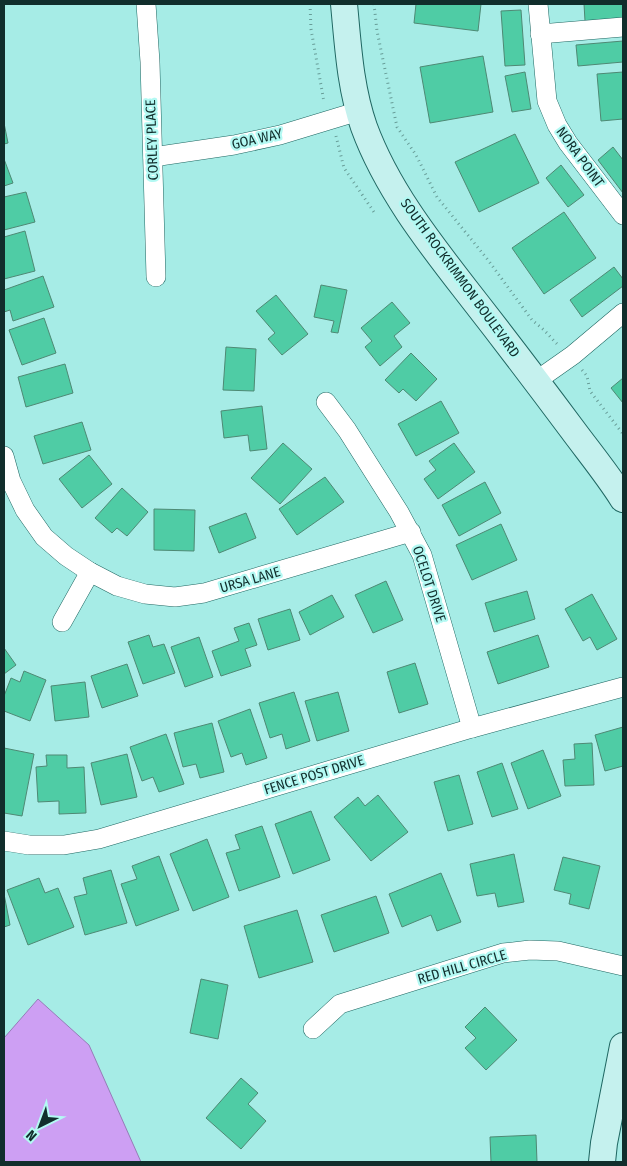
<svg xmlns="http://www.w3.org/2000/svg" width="627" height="1166" font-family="'Fira Sans Condensed',sans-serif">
<rect width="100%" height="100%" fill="#a6ece6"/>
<!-- water -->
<path fill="#cd9ff3" stroke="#957db7" d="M38 999 89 1045 141 1162H4V1038Z"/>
<!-- building -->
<g fill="#4fcca5" stroke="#4e8974">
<path d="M416 4H481L478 31 414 23Z"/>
<path d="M584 4H623V18L585 21Z"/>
<path d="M521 10 525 65 505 66 501 11Z"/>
<path d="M623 41V62L578 66 576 45Z"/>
<path d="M483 56 493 112 430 123 420 67Z"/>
<path d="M525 72 531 109 512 112 505 76Z"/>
<path d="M623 72V119L601 121 597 74Z"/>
<path d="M4 123 8 143 4 144Z"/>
<path d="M515 134 539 183 479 212 455 162Z"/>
<path d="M613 147 623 160V193L598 160Z"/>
<path d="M4 159 13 183 4 186Z"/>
<path d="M561 165 584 195 568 207 546 178Z"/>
<path d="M26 192 35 222 4 230V197Z"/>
<path d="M564 212 596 258 544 294 512 248Z"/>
<path d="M25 231 35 271 4 279V237Z"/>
<path d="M614 267 623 279V286L582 317 570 300Z"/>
<path d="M43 276 54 307 13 321 10 310 4 312V290Z"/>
<path d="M321 285 347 290 338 333 331 332 334 321 314 317Z"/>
<path d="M276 295 308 334 282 355 268 339 275 333 256 311Z"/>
<path d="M392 302 410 323 394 336 402 347 380 366 365 347 372 341 361 328Z"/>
<path d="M44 318 56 353 22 365 9 330Z"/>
<path d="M226 347 256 349 254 391 223 390Z"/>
<path d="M411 353 437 379 416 401 403 389 399 393 385 380Z"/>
<path d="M65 364 73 393 26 407 18 377Z"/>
<path d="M623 378V403L611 388Z"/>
<path d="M441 401 459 433 416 456 398 424Z"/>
<path d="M262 406 267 449 250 451 248 435 224 438 221 411Z"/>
<path d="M82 422 91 450 43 464 34 436Z"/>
<path d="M283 443 312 469 280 504 251 478Z"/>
<path d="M454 443 475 472 438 499 424 479 436 470 429 461Z"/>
<path d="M89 455 112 484 82 508 59 479Z"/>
<path d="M325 477 344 502 297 535 279 509Z"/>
<path d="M485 482 501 513 459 536 442 505Z"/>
<path d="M122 488 148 512 127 536 117 528 112 533 95 518Z"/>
<path d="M154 509 195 510 194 551 154 550Z"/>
<path d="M246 513 256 538 219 553 209 527Z"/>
<path d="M501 524 517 560 472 580 456 545Z"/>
<path d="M386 581 403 620 373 633 355 595Z"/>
<path d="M527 591 535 619 494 632 485 603Z"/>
<path d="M592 594 617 639 597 650 590 637 583 641 565 609Z"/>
<path d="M332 595 344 617 310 635 299 612Z"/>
<path d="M290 609 300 640 268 650 258 619Z"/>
<path d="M249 623 257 645 245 649 251 666 221 676 212 651 239 641 234 628Z"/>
<path d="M149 635 153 647 164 644 175 673 143 684 128 642Z"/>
<path d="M538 635 549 667 498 684 487 652Z"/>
<path d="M199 637 213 677 185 687 171 647Z"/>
<path d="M4 648 16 665 4 674Z"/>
<path d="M415 663 428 704 399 713 387 672Z"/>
<path d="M127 664 138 696 102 708 91 676Z"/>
<path d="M24 671 46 680 30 721 4 711V696L11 678 20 682Z"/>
<path d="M85 682 89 717 55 721 51 686Z"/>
<path d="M294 692 310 741 286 749 282 734 270 738 259 703Z"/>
<path d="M338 692 349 731 317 741 305 701Z"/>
<path d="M250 709 267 758 246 765 242 753 231 757 218 721Z"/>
<path d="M212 723 224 772 200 778 196 764 183 767 174 733Z"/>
<path d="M623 727V766L605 771 595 735Z"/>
<path d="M166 734 184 784 159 792 153 777 142 781 130 747Z"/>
<path d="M592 743 594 785 565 786 563 760 575 759 574 744Z"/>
<path d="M4 748 34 754 22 816 4 813Z"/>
<path d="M543 750 561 796 528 809 511 763Z"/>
<path d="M127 754 137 797 101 805 91 763Z"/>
<path d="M46 755H67V768L84 767 86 813 59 814V801L38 802 36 767 47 766Z"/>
<path d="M502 763 518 809 492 817 477 772Z"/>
<path d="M459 775 473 824 448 831 434 782Z"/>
<path d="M378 795 408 832 371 861 334 817 358 797 365 806Z"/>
<path d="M311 811 330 860 293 874 275 824Z"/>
<path d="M262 826 280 877 239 891 226 853 240 849 235 835Z"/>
<path d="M207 839 229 897 193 911 170 854Z"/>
<path d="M514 854 524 902 498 907 495 893 477 896 470 864Z"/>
<path d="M159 856 179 910 136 926 121 884 137 879 132 866Z"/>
<path d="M563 857 600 866 589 909 569 904 571 894 554 890Z"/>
<path d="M111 870 127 923 85 935 74 897 87 894 83 878Z"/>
<path d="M441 873 461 922 437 931 431 915 402 927 389 894Z"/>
<path d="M39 878 45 893 58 888 74 927 28 945 7 890Z"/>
<path d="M4 894 10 925 4 927Z"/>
<path d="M376 896 389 933 334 952 321 915Z"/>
<path d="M297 910 313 962 259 978 244 926Z"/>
<path d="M201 979 228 985 218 1039 190 1033Z"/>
<path d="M485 1007 517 1040 486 1070 465 1048 476 1038 465 1027Z"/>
<path d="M241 1078 258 1093 248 1104 266 1121 241 1149 206 1118Z"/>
<path d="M536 1135 537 1162H491L490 1137Z"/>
</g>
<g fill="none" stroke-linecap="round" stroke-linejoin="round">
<defs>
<g id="street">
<path d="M146 4 150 62 156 277"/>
<path d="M538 4 547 101 557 125 568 143 623 215"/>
<path d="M540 34 623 27"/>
<path d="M153 157 234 145 280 135 359 111"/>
<path d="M536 381 573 355 623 313"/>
<path d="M326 402 347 430 399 512 422 555 472 728"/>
<path d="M4 456 11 481 25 510 44 537 66 556 90 572 117 586 145 594 175 597 204 593 411 532"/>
<path d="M62 622 90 572"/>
<path d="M4 841 29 845H64L99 839 472 728 623 687"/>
<path d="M313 1029 340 1004 503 953 530 950 558 951 623 966"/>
</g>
<g id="secondary">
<path d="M344 4C348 45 350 87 364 127 386 187 427 240 466 290 502 336 537 382 572 429 589 452 608 475 623 499"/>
<path d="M602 1162 604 1143 623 1046"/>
</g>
</defs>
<!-- street casing -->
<use href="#street" stroke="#1f6762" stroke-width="20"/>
<!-- secondary casing -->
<use href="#secondary" stroke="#1f6762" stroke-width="28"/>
<!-- path -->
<g stroke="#689d98" stroke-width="3" stroke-dasharray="1 4" stroke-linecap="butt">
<path d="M310 4 311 29 324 102"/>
<path d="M374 4 377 31 397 127 416 155 437 197 488 260 532 320 544 330 557 344"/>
<path d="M336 136 344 168 376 215"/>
<path d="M582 370 587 376 590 391 623 434"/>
</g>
<!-- street -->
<use href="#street" stroke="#fff" stroke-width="19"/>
<!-- secondary -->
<use href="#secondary" stroke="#c5f1ee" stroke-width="26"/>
</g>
<g text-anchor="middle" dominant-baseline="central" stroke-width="4.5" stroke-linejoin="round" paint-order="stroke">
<!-- street labels -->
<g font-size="14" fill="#112e2c" stroke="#b3f9f3">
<text transform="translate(257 139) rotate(-13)">GOA WAY</text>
<text transform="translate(152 140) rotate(-92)">CORLEY PLACE</text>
<text transform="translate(580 157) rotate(54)">NORA POINT</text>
<text transform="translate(460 278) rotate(54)">SOUTH ROCKRIMMON BOULEVARD</text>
<text transform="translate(250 580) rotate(-16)">URSA LANE</text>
<text transform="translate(429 584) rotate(72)">OCELOT DRIVE</text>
<text transform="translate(314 775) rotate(-17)">FENCE POST DRIVE</text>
<text transform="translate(462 967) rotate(-16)">RED HILL CIRCLE</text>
</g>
</g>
<!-- border -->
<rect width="627" height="1166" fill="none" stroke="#112e2c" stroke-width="10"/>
<!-- north arrow -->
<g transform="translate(40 1126) rotate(222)" stroke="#b3f9f3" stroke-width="4" paint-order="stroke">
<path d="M0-4L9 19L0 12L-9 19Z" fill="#112e2c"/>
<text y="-8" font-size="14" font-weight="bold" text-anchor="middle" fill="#112e2c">N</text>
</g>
</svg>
